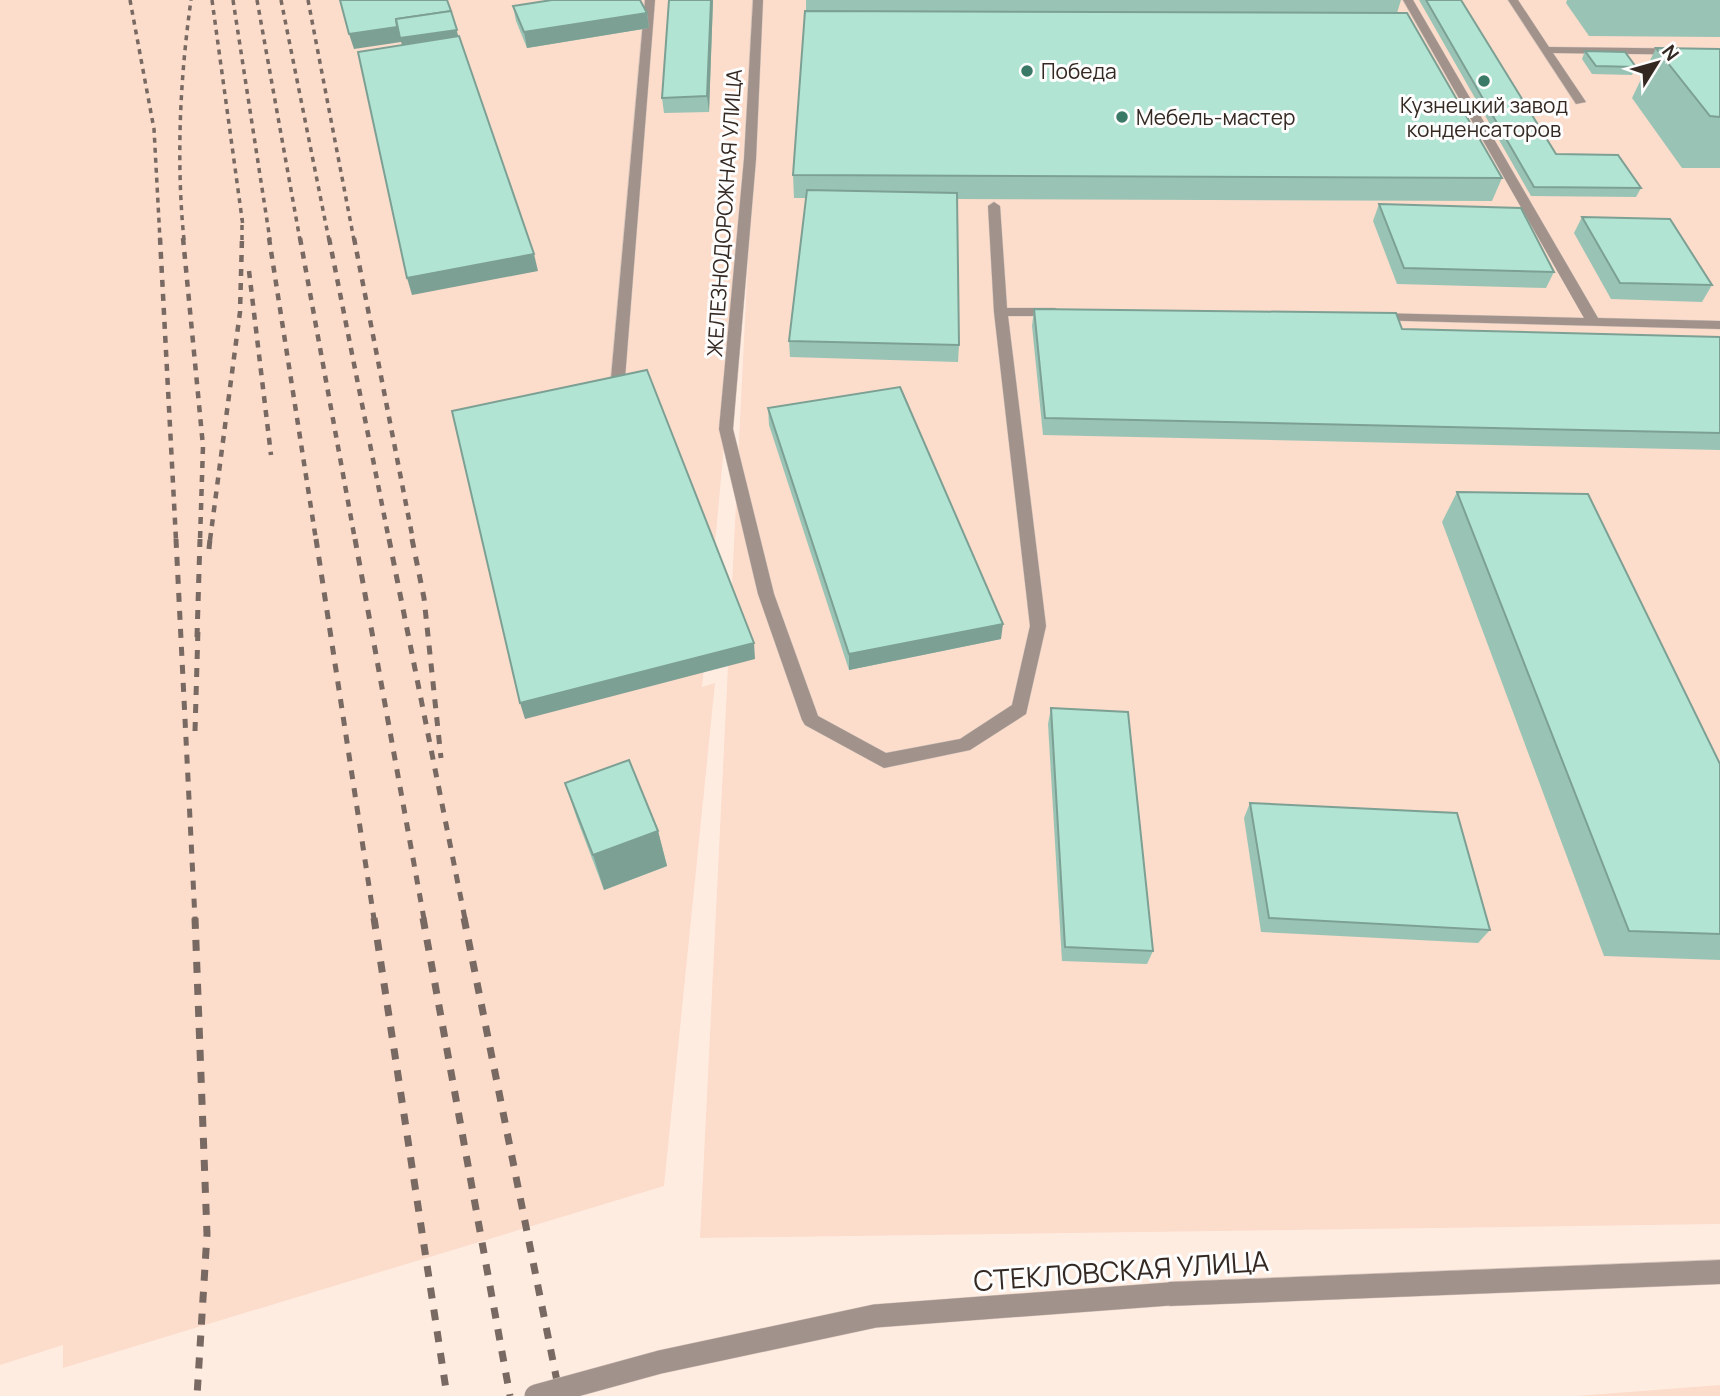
<svg xmlns="http://www.w3.org/2000/svg" width="1720" height="1396" font-family="Manrope,sans-serif">
<rect width="100%" height="100%" fill="#ffece1"/>
<!-- built -->
<g fill="#fcdccb">
<path d="M0 0H1720V1224L700 1238 756 94 702 687 715 683 664 1186 63 1368V1345L0 1365Z"/>
<path d="M1720 1385V1396H1576Z"/>
</g>
<g fill="none" stroke-linecap="round" stroke-linejoin="round">
<defs>
<g id="service">
<path d="M645 0H655L625 378 618 382 611 378Z"/>
<path d="M1403 0H1413L1598 318 1720 321V329L1369 320V314L1374 313 1584 318Z"/>
<path d="M1508 0H1518L1549 47 1720 49V55L1553 53 1586 102 1576 104Z"/>
<path d="M994 202 1000 206 1007 308H1055L1062 312 1055 316H1008L1046 626 1026 714 970 750 884 768 805 725 802 720 758 594 719 429 726 424 733 429 774 594 818 716 886 753 960 739 1012 705 1030 626 994 312 988 206Z"/>
</g>
<path id="minor" d="M753 0H763L756 159 733 429 726 434 719 429 744 159Z"/>
<path id="tertiary" d="M1720 1260V1284L1169 1306 1161 1302 1157 1294 1161 1286 1169 1282Z"/>
</defs>
<!-- service casing -->
<use href="#service" stroke="#dac9bf" stroke-width="1"/>
<!-- minor casing -->
<use href="#minor" stroke="#dac9bf" stroke-width="1"/>
<!-- tertiary casing -->
<use href="#tertiary" stroke="#dac9bf" stroke-width="1"/>
<!-- service -->
<use href="#service" fill="#a1938c" fill-rule="evenodd"/>
<!-- minor -->
<use href="#minor" fill="#a1938c" fill-rule="evenodd"/>
<!-- tertiary -->
<use href="#tertiary" fill="#a1938c" fill-rule="evenodd"/>
<!-- rail-far3 -->
<g stroke="#786962" stroke-width="3.5" stroke-dasharray="5 5" stroke-linecap="butt">
<path d="M130 0 154 129 160 240"/>
<path d="M212 0 243 226"/>
<path d="M233 0 270 240"/>
<path d="M257 0 300 240"/>
<path d="M281 0 329 240"/>
<path d="M308 0 354 240"/>
<path d="M184 240C176 161 180 78 191 0"/>
<path d="M242 240V218"/>
</g>
<!-- rail-far2 -->
<g stroke="#786962" stroke-width="4.5" stroke-dasharray="7 7" stroke-linecap="butt">
<path d="M160 238 176 540"/>
<path d="M183 238 203 446 200 540"/>
<path d="M269 238 316 540"/>
<path d="M300 238 355 540"/>
<path d="M329 238 389 540"/>
<path d="M354 238 413 540"/>
<path d="M249 271 271 455"/>
<path d="M210 540 240 312 242 238"/>
</g>
<!-- rail-far1 -->
<g stroke="#786962" stroke-width="5" stroke-dasharray="9 9" stroke-linecap="butt">
<path d="M176 539 195 919"/>
<path d="M316 539 374 919"/>
<path d="M355 539 424 919"/>
<path d="M389 539 465 919"/>
<path d="M412 539 424 598 441 758"/>
<path d="M209 549 210 539"/>
<path d="M197 637 200 539"/>
<path d="M195 731 198 629"/>
</g>
<!-- rail -->
<g stroke="#786962" stroke-width="7" stroke-dasharray="11 11" stroke-linecap="butt">
<path d="M195 918 207 1234 197 1396"/>
<path d="M374 918 447 1396"/>
<path d="M423 918 510 1396"/>
<path d="M464 918 560 1396"/>
</g>
<defs>
<path id="tertiary-bridge" d="M536 1396 660 1362 875 1316 1169 1294"/>
</defs>
<!-- tertiary-bridge casing -->
<use href="#tertiary-bridge" stroke="#dac9bf" stroke-width="24" stroke-linecap="butt"/>
<!-- tertiary-bridge -->
<use href="#tertiary-bridge" stroke="#a1938c" stroke-width="23"/>
</g>
<!-- wall -->
<g fill="#99c4b5">
<path d="M713 0 709 112 664 113 662 98Z"/>
<path d="M806 0H1401L1397 13 1502 178 1492 201 957 199 959 345 958 362 790 357 789 341 806 198H794L793 175 806 11Z"/>
<path d="M1419 0H1461L1556 154 1641 188 1636 197 1531 196Z"/>
<path d="M1567 0H1720V37L1589 36 1566 3Z"/>
<path d="M513 6 647 13 649 28 527 48 516 21Z"/>
<path d="M1656 48 1720 49V168H1682L1632 98Z"/>
<path d="M1585 51 1636 67 1632 75 1592 74 1582 59Z"/>
<path d="M1379 204 1554 272 1546 288 1397 284 1373 221Z"/>
<path d="M1582 217 1712 285 1702 302 1611 299 1574 233Z"/>
<path d="M1034 309 1402 329 1720 337V450L1043 435 1032 326Z"/>
<path d="M768 408 1001 639 849 670 769 425Z"/>
<path d="M1457 492 1720 764V960L1604 956 1442 522Z"/>
<path d="M1051 708 1153 951 1147 964 1062 961 1048 724Z"/>
<path d="M565 783 658 831 667 866 604 890 577 819Z"/>
<path d="M1250 803 1490 930 1478 943 1261 932 1244 818Z"/>
</g>
<!-- shaded-wall -->
<g fill="#7da094">
<path d="M711 0H713L709 112 707 96Z"/>
<path d="M647 13 649 28 527 48 524 32Z"/>
<path d="M453 18 463 52 407 60 401 42 354 49 349 34Z"/>
<path d="M534 254 538 271 412 295 407 278Z"/>
<path d="M1003 624 1001 639 849 670V654Z"/>
<path d="M754 643 755 659 525 719 520 703Z"/>
<path d="M658 831 667 866 604 890 593 855Z"/>
</g>
<!-- building -->
<g fill="#b2e4d3" stroke="#7da094" stroke-width="2">
<path d="M340 0H447L451 11 396 19 397 27 349 34Z"/>
<path d="M552 0H640L647 13 524 32 513 6Z"/>
<path d="M669 0H711L707 96 662 98Z"/>
<path d="M1426 0H1461L1556 154 1618 155 1641 188 1534 187Z"/>
<path d="M451 11 457 30 400 38 396 19Z"/>
<path d="M805 11 1407 13 1502 178 793 175Z"/>
<path d="M459 36 534 254 407 278 358 52Z"/>
<path d="M1656 48 1720 49V117L1710 116Z"/>
<path d="M1585 51 1625 52 1636 67 1596 66Z"/>
<path d="M807 190 957 193 959 345 789 341Z"/>
<path d="M1379 204 1521 208 1554 272 1404 268Z"/>
<path d="M1582 217 1670 219 1712 285 1620 283Z"/>
<path d="M1034 309 1396 313 1402 329 1720 337V433L1045 418Z"/>
<path d="M647 370 754 643 520 703 452 411Z"/>
<path d="M900 387 1003 624 849 654 768 408Z"/>
<path d="M1457 492 1588 494 1720 764V934L1629 931Z"/>
<path d="M1051 708 1128 712 1153 951 1065 947Z"/>
<path d="M629 760 658 831 593 855 565 783Z"/>
<path d="M1250 803 1457 813 1490 930 1269 918Z"/>
</g>
<!-- markers -->
<g fill="#3a7966" stroke="#fdfdfd" stroke-width="2.5">
<circle cx="1027" cy="71" r="7"/>
<circle cx="1484" cy="81" r="7"/>
<circle cx="1122" cy="117" r="7"/>
</g>
<g text-anchor="middle" dominant-baseline="central" stroke-width="6" stroke-linejoin="round" paint-order="stroke">
<!-- far-poi labels -->
<g font-size="21" fill="#342822" stroke="#fdfdfd" text-anchor="start">
<text x="1041" y="71">Победа</text>
<text x="1484" y="105" text-anchor="middle">Кузнецкий завод<tspan x="1484" dy="24">конденсаторов</tspan></text>
<text x="1136" y="117">Мебель-мастер</text>
</g>
<!-- far-street labels -->
<g font-size="21" fill="#342822" stroke="#fdfdfd">
<text transform="translate(724 213) rotate(-86)">ЖЕЛЕЗНОДОРОЖНАЯ УЛИЦА</text>
</g>
<!-- near-street labels -->
<g font-size="28" fill="#342822" stroke="#fdfdfd">
<text transform="translate(1121 1270) rotate(-4)">СТЕКЛОВСКАЯ УЛИЦА</text>
</g>
</g>
<!-- north arrow -->
<g transform="translate(1657 63) rotate(53)" stroke="#fdfdfd" stroke-width="5" paint-order="stroke">
<path d="M0-5L12 26L0 18L-12 26Z" fill="#342822"/>
<text y="-10" font-size="19" font-weight="bold" text-anchor="middle" fill="#342822">N</text>
</g>
</svg>
